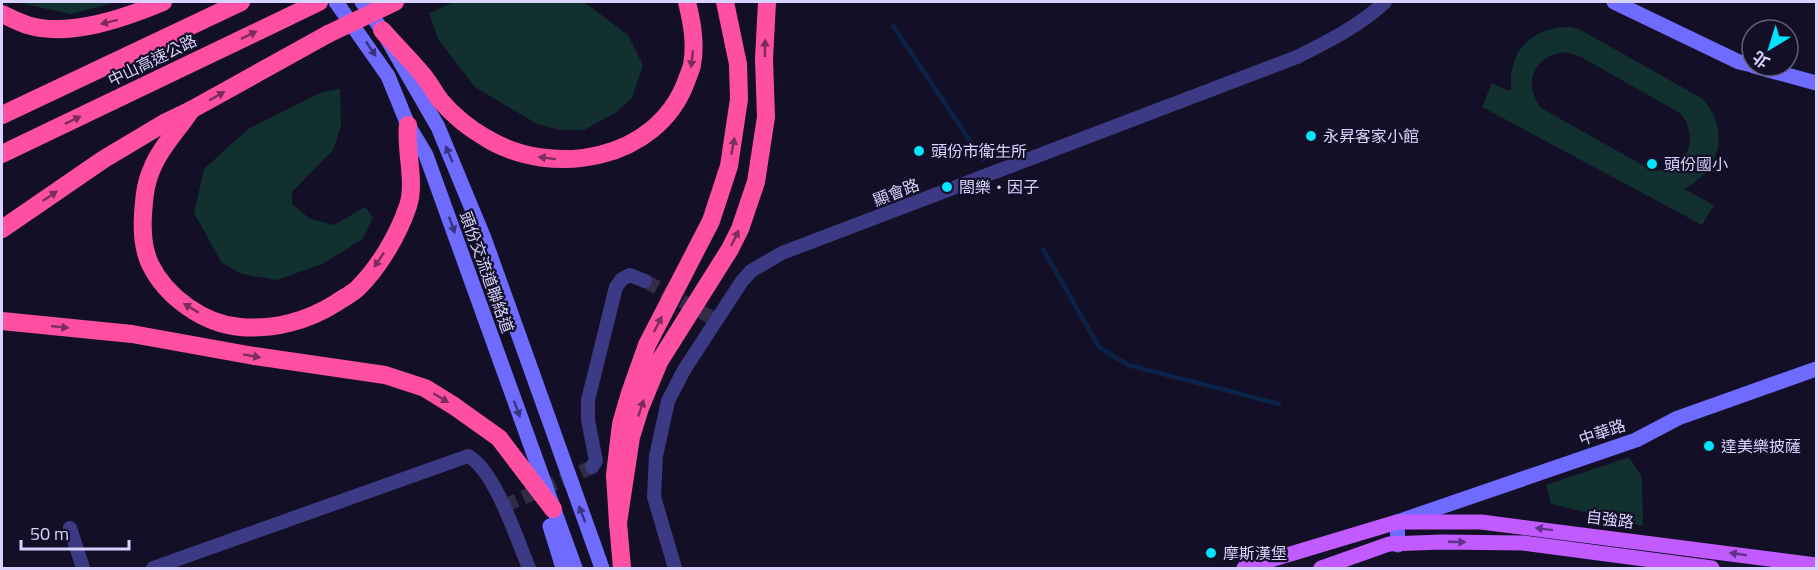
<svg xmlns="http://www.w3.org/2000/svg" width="1818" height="570" font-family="'Titillium Web','Noto Sans TC',sans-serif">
<rect width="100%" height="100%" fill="#130f26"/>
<!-- green -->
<g fill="#12302f" fill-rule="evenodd">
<path d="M24 2H118L71 14 24 4Z"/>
<path d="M454 2H584L628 35 643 65 632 98 615 113 584 130H560L537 124 475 87 438 39 429 13Z"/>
<path d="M1570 27 1579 29 1703 99C1731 133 1720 169 1684 189L1714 205 1702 225 1482 107 1492 83 1506 90H1511C1508 51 1531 27 1570 27ZM1566 52 1581 57 1680 113C1701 139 1687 171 1653 171L1541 108C1522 83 1534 55 1566 52Z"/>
<path d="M340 89 341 126 333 150 292 192V204L310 219 334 225 365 207 373 217 363 239 322 264 277 280 242 274 222 263 194 213 204 169 248 129 322 92Z"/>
<path d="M1629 457 1642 477 1643 526 1551 504 1546 485Z"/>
</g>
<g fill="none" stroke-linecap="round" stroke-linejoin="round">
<!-- stream -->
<g stroke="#0c2248" stroke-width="4.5">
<path d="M893 26 983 160"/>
<path d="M1043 249 1099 347 1128 365 1279 404"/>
</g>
<!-- street-tunnel -->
<g stroke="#312d47" stroke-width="14" stroke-dasharray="14 7" stroke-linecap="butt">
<path d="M645 281 716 320"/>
<path d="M504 506 592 467"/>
</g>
<!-- street -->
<g stroke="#3d3a85" stroke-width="14">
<path d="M592 467 596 461 588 420V400L616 287 622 279 630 275 645 281"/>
<path d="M70 528 83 568"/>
<path d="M153 568 468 456C495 470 517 540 529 568"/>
<path d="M675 568 654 497 656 456 668 401 684 370 742 281 751 271 782 253 1297 57C1329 41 1359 26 1385 2"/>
</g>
<!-- secondary -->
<g stroke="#6f6bff" stroke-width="15">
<path d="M336 2 388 76 408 125 426 155 575 568"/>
<path d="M362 2 382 30 438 127 484 238 602 568"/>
<path d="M1614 2 1739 62 1752 65"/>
<path d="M1754 66 1816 83"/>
<path d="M550 526 563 568"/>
<path d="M1398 545 1397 522 1636 440 1678 418 1816 369"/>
</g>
<!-- primary -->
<g stroke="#c25bff" stroke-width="15">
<path d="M1244 568 1397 522H1481L1816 565"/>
<path d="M1321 568 1389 544 1442 542 1523 543 1712 568"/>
</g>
<!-- highway -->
<g stroke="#ff4fa3" stroke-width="18">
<path d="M2 14C10 18 19 22 27 25 69 38 125 18 163 2"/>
<path d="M382 30C395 45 410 59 422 74 429 82 434 92 440 100 452 114 470 129 486 138 553 179 657 160 686 82 688 76 691 70 692 65 696 43 692 23 687 2"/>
<path d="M191 110C178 130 159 149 151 171 145 185 144 200 143 215 142 232 143 249 150 264 166 297 204 324 240 327 273 330 308 321 336 303 343 298 352 294 358 288 380 266 398 235 408 206 416 181 405 151 408 125"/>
<path d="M2 115 241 2"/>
<path d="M2 154 319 2"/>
<path d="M2 229 104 159 166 122 191 110 328 34"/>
<path d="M2 321 132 334 254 356 385 375 425 388 454 406 499 438 553 509"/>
<path d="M622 568 618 523 631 437 640 408 659 362 730 249 740 229 756 182 766 117 764 59 767 2"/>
</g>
<!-- highway-bridge -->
<g stroke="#ff4fa3" stroke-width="18">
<path d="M328 34 395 2"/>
<path d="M618 523 615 475 621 424 630 393 647 345 711 221 729 166 739 99 738 64 725 2"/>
</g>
</g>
<!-- one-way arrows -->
<defs><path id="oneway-solid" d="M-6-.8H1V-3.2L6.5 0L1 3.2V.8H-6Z" transform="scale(1.5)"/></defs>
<g fill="#7d2c5e">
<use href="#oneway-solid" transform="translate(109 22) rotate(166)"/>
<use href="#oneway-solid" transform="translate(249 35) rotate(-26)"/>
<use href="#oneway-solid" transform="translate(765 48) rotate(-89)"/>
<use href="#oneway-solid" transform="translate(692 59) rotate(97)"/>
<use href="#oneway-solid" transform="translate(217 96) rotate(-29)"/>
<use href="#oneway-solid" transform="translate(73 120) rotate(-26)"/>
<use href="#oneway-solid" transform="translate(733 146) rotate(-80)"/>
<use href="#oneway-solid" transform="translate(547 158) rotate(-173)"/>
<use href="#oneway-solid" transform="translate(50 196) rotate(-34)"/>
<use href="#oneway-solid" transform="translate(735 238) rotate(-64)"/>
<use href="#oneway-solid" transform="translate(379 260) rotate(124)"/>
<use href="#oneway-solid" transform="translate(191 308) rotate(-149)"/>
<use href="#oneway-solid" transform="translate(658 324) rotate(-63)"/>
<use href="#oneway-solid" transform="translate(60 327) rotate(6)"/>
<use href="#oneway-solid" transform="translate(252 356) rotate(10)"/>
<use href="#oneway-solid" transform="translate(441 398) rotate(31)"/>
<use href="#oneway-solid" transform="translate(641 408) rotate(-71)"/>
</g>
<g fill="#38347d">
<use href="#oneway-solid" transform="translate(371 49) rotate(56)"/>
<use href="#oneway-solid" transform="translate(449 154) rotate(-113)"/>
<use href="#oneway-solid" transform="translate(452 225) rotate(70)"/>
<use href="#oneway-solid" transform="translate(517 409) rotate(70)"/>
<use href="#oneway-solid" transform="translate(582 514) rotate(-111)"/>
</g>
<g fill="#623188">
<use href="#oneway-solid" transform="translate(1544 529) rotate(-173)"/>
<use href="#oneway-solid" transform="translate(1457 542) rotate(2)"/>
<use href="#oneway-solid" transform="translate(1738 554) rotate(-172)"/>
</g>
<!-- markers -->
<g fill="#00e5ff" stroke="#130f26" stroke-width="2">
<circle cx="1311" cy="136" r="6"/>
<circle cx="919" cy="151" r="6"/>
<circle cx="1652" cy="164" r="6"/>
<circle cx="947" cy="187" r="6"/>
<circle cx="1709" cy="446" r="6"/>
<circle cx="1211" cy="553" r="6"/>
</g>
<g text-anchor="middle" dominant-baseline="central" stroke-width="4.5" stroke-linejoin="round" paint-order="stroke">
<!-- street labels -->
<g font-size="16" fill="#d9d4ff" stroke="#130f26">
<text transform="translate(152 60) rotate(-26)">中山高速公路</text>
<text transform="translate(896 192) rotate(-21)">顯會路</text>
<text transform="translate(487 272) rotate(70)">頭份交流道聯絡道</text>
<text transform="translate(1602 432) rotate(-19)">中華路</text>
<text transform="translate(1610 519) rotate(7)">自強路</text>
</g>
<!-- poi labels -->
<g font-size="16" fill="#d9d4ff" stroke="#130f26" text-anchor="start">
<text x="1323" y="136">永昇客家小館</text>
<text x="931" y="151">頭份市衛生所</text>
<text x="1664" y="164">頭份國小</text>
<text x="959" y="187">閤樂‧因子</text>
<text x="1721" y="446">達美樂披薩</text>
<text x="1223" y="553">摩斯漢堡</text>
</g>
</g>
<!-- border -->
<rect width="1818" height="570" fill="none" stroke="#d9d4ff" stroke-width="6"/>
<!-- north arrow -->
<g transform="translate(1770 48) rotate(218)"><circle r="28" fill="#130f26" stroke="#625e7d" stroke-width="1.5"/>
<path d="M0-4.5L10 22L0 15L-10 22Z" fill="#00e5ff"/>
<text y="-9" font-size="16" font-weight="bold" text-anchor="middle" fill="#d9d4ff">北</text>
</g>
<!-- scale -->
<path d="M21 540v9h108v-9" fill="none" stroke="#d9d4ff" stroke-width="3"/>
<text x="30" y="540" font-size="18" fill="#d9d4ff" stroke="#130f26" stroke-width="4.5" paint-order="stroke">50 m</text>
</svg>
